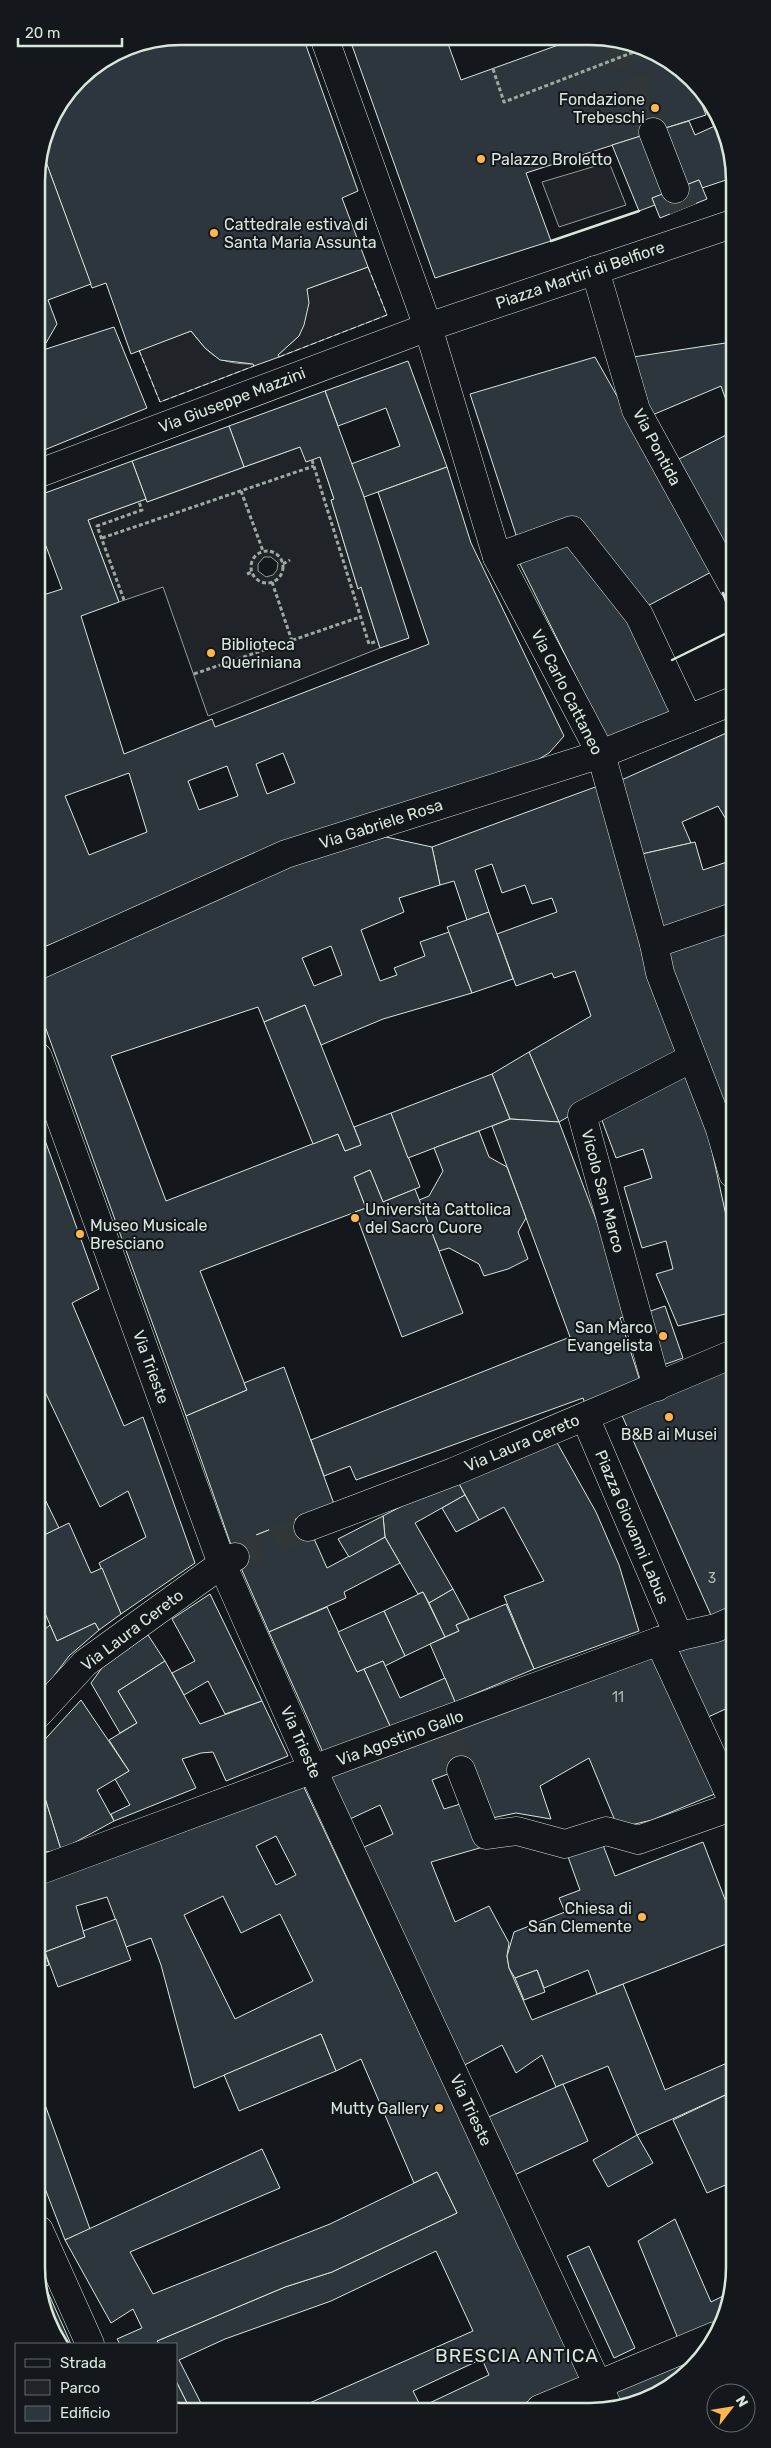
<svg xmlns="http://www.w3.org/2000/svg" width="771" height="2448" font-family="Rubik,sans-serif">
<rect width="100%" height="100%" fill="#14181c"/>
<!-- green -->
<g fill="#202428" stroke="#939e99" fill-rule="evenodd">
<path d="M609 162 626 205 559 227 542 182Z"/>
<path d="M368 267 387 315 279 357 278 355 299 336 307 289Z"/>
<path d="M191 331C211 357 219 364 253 364L254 366 160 402 139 350Z"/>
<path d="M300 447 320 457 334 499 331 500 358 589 361 587 380 648 208 716 163 587 119 602 88 520 146 499 147 502ZM264 557H271L278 563 277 570 273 575 266 577 258 571V564Z"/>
</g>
<!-- building -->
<g fill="#2c363c" stroke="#d8e6dc" fill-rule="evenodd">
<path d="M181 36 303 37 358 191 342 198 368 267 307 289 309 303 304 325 299 336 278 355 279 357 254 366 253 364 220 360 205 348 191 331 131 354 106 283 92 288 42 151 51 117 79 79 126 47Z"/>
<path d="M349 37 446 38 461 80 575 39H618L691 78 706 115 526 173 551 241 435 278Z"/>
<path d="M689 121 695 135 717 125 732 154V178L702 188 699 180 684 186 662 129Z"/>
<path d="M644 135 667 193 652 198 655 205 639 211 612 145Z"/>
<path d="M42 151 91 284 48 300 57 324 46 343 37 352V172Z"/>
<path d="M699 180 707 199 660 218 652 198Z"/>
<path d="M114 327 147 408 37 453V352Z"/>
<path d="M732 342V417L721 386 650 416 633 357Z"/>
<path d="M595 357 715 570 640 610 575 522 518 541 470 394Z"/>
<path d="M408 361 447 467 364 497 351 464 400 446 386 408 338 426 325 391Z"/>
<path d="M325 391 364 497 409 638 380 648 361 587 358 589 331 500 334 499 320 457 306 462 300 447 244 467 229 426Z"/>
<path d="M229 426 244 467 147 502 132 461Z"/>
<path d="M732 432V565L679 459Z"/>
<path d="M132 461 146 499 88 520 119 602 81 616 124 754 212 719 215 727 429 644 378 492 447 467 471 543 564 736 549 753 529 765 292 843 37 950V755L40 754 37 745V597L62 589 37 522V496ZM283 753 295 783 267 794 256 764ZM227 766 238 796 199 810 188 781ZM129 773 147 832 89 855 65 796Z"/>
<path d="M572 538 634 615 680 713 609 743 519 562Z"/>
<path d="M733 730V831L718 806 682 822 691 843 642 854 617 782Z"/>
<path d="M598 786 681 1052 559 1122 529 1052 591 1016 575 971 554 978 552 973 516 986 497 934 557 912 552 898 532 904 525 885 502 893 492 864 475 870 489 912 467 920 454 881 440 885 432 847Z"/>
<path d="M386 837 432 847 440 885 399 898 404 912 361 930 380 981 397 975 394 968 425 956 420 942 449 932 472 993 383 1019 321 1045 305 1005 264 1022 258 1007 111 1056 166 1201 338 1134 345 1151 361 1145 354 1127 391 1113 420 1187 383 1202 370 1170 354 1177 366 1208 200 1271 247 1390 186 1416 38 1007 37 973 287 866ZM331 946 342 975 314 986 302 958Z"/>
<path d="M695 842 703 870 733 860V912L658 936 642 854Z"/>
<path d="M489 912 513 979 472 993 447 927Z"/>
<path d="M733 925 732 989 733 1144 660 948Z"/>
<path d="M305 1005 361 1145 345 1151 338 1134 313 1144 264 1022Z"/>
<path d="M529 1052 559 1122 510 1119 492 1074Z"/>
<path d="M685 1071 703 1110 727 1220 733 1280V1312L678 1326 656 1274 673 1269 666 1241 642 1248 624 1187 652 1178 643 1149 616 1158 600 1115Z"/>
<path d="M492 1074 510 1119 408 1158 391 1113Z"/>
<path d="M510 1119 559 1122 632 1314 620 1318 640 1381 585 1404 583 1398 356 1480 350 1466 324 1476 311 1440 570 1337 492 1126Z"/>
<path d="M38 1121 99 1289 72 1303 124 1426 143 1417 195 1563 121 1614 99 1563 146 1537 128 1491 100 1507 38 1377Z"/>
<path d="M479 1131 489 1157 507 1167 526 1218 518 1232 528 1259 508 1269 484 1276 479 1264 449 1248 439 1251 419 1200 429 1196 443 1171 434 1148Z"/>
<path d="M370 1170 383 1202 415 1189 463 1313 402 1337 355 1212 366 1208 354 1177Z"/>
<path d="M665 1306 683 1358 660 1366 642 1314Z"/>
<path d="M733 1366 734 1612 714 1622 620 1411Z"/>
<path d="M284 1367 334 1504 231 1545 186 1416 247 1390 244 1383Z"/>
<path d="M555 1439 596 1512 619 1565 639 1631 534 1669 504 1596 544 1581 504 1507 479 1520 458 1482Z"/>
<path d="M467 1472 458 1482 465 1495 415 1523 453 1589 429 1603 423 1592 418 1594 385 1537 383 1516Z"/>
<path d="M38 1485 59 1528 38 1538Z"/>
<path d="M465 1495 479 1520 456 1532 442 1508Z"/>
<path d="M304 1516 327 1568 385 1537 400 1563 344 1592 346 1598 269 1632 231 1545Z"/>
<path d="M383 1516 385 1537 349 1557 338 1539Z"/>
<path d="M69 1523 91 1573 102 1568 121 1614 99 1630 95 1623 57 1641 38 1597V1538Z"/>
<path d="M453 1589 469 1619 456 1625 459 1631 445 1637 429 1603Z"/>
<path d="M423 1592 445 1637 405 1656 384 1611Z"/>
<path d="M210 1594 262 1701 225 1714 208 1681 184 1695 172 1673 195 1661 172 1619Z"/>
<path d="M506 1604 534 1669 455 1702 430 1644 459 1631 456 1625Z"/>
<path d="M327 1607 357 1672 364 1669 392 1730 325 1757 269 1632Z"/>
<path d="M384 1611 405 1656 385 1666 383 1661 357 1672 338 1632Z"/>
<path d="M95 1623 99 1630 69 1656 45 1688 38 1681V1635L50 1625 57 1641Z"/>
<path d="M734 1628V1690L731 1692 734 1705 704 1719 670 1646Z"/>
<path d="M148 1635 165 1661 118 1691 137 1723 120 1733 91 1683 104 1665Z"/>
<path d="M657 1651 722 1791 652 1820 618 1828 589 1758 540 1786 551 1819 516 1813 492 1818 469 1766 432 1780 444 1809 467 1802 483 1847 431 1862 455 1922 489 1906 509 1943 507 1956 509 1968 532 2020 623 1984 665 2090 734 2060V2091L637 2135 608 2066 556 2087 542 2055 516 2073 502 2045 461 2067 362 1848 393 1834 380 1805 350 1819 330 1775Z"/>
<path d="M165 1661 200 1724 262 1701 288 1756 226 1781 213 1752 201 1753 182 1759 196 1788 114 1821 111 1814 130 1805 115 1779 129 1771 109 1740 137 1723 118 1691Z"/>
<path d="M383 1661 400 1698 445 1678 455 1702 392 1730 364 1669Z"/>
<path d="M81 1700 129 1771 97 1790 114 1821 61 1850 44 1795 38 1788V1747Z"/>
<path d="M301 1781 582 2378 511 2409H296L473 2331 436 2251 331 2301 225 2339 179 2360 204 2409H190L176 2381V2344H159L157 2341 285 2287 332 2272 457 2213 437 2172 414 2183 361 2059 336 2071 321 2034 194 2088 161 1965 151 1938 126 1947 107 1897 76 1906 85 1937 45 1952 49 1965 39 1968V1884ZM276 1836 296 1875 276 1885 256 1846ZM223 1896 241 1933 280 1914 313 1981 235 2019 184 1915ZM482 2359 489 2375 421 2407 413 2391Z"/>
<path d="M38 1788 44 1795 61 1850 38 1853Z"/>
<path d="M601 1840 615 1876 703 1842 734 1923V1941L597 1994 588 1970 544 1988 537 1970 515 1978 509 1968 507 1956 514 1932 565 1912 559 1898 580 1890 567 1854Z"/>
<path d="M734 1902V1923L727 1905Z"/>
<path d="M116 1919 131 1960 58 1987 45 1952 85 1937 83 1931Z"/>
<path d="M734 1941V1957L728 1943Z"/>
<path d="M537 1970 545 1992 524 2000 515 1978Z"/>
<path d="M321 2034 336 2071 239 2111 224 2075Z"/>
<path d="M563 2084 588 2141 510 2177 484 2119Z"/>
<path d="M39 2088 90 2229 65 2240 39 2173Z"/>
<path d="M734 2091V2192L730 2183 707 2193 673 2120Z"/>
<path d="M637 2135 653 2163 608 2187 593 2160Z"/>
<path d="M262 2149 280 2188 130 2252 153 2294 330 2224 437 2172 457 2213 332 2272 285 2287 157 2341 159 2344H120L117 2339 142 2328 133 2309 111 2323 65 2240Z"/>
<path d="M675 2219 711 2302 731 2292 724 2321 679 2341 638 2241Z"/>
<path d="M589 2246 635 2348 614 2358 567 2256Z"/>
<path d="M39 2272 71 2344H65L39 2295Z"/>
<path d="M705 2352 699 2363 687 2372 682 2362Z"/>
<path d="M682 2362 687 2372 662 2392 618 2409 608 2394Z"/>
<path d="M176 2381 190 2409H176Z"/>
</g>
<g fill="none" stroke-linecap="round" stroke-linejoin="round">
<!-- minor-tunnel -->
<g stroke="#313739" stroke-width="28" stroke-dasharray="28 14" stroke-linecap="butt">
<path d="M618 39 653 132"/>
<path d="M675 189 683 209"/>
<path d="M235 1557 308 1527"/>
<path d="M445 1730 461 1770"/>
</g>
<defs>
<g id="minor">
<path d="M324 37 428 327 497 557 601 754 654 944 660 973 720 1129 733 1174"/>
<path d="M653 132 675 189"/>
<path d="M595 270 636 410 733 586"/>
<path d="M37 474 428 327 732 224"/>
<path d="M497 557 572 530 639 615 688 719"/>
<path d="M654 944 733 917"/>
<path d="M37 966 286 854 601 754 733 701"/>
<path d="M38 1057 222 1564 313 1770 609 2409"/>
<path d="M657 1387 582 1115 692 1058"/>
<path d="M585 1417 679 1637"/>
<path d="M308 1527 453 1472 733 1354"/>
<path d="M659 1641 734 1804"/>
<path d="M38 1714 85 1663 222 1564 235 1557"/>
<path d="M461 1770 486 1835 517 1831 565 1844 606 1831 638 1840 734 1806"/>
<path d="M38 1871 659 1641 716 1628 734 1620"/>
<path d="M39 2230 90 2344"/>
<path d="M540 2409 715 2336"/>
</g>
</defs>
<!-- minor casing -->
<use href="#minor" stroke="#d8e6dc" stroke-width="29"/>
<!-- path -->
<g stroke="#9da8a2" stroke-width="3" stroke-dasharray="4 2.5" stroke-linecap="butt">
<path d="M493 69 504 102 639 50"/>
<path d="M312 460 369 644 377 641"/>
<path d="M241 491 263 551"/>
<path d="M102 538 314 466"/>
<circle cx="267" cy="567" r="16"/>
<path d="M283 564 290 560"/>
<path d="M247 574 252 572"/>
<path d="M272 582 292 641"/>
<path d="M124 600 97 526 142 510 139 502"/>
<path d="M194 674 360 617"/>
</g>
<!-- minor -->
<use href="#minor" stroke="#14181c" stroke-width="28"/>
<!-- fence -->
<g stroke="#d8e6dc" stroke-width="1" stroke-dasharray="6 2.5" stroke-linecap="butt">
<path d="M139 350 160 402 254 366"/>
<path d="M279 357 387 315 368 267"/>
</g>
<!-- wall -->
<g stroke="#d8e6dc" stroke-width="2.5">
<path d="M551 241 639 211"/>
<path d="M723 593 733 620"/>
<path d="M672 660 733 630"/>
</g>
</g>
<!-- markers -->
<g fill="#ffb74d" stroke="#14181c" stroke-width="2">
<circle cx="655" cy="108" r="5"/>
<circle cx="481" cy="159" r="5"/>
<circle cx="214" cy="233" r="5"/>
<circle cx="211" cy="653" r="5"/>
<circle cx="355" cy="1218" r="5"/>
<circle cx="80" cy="1234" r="5"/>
<circle cx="663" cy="1336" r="5"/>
<circle cx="669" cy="1417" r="5"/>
<circle cx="642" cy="1917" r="5"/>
<circle cx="439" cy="2108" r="5"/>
</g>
<g text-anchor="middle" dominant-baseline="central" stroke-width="4" stroke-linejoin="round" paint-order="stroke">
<!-- number labels -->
<g font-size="14" fill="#adbab4">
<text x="712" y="1578">3</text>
<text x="618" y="1697">11</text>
</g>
<!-- poi labels -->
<g font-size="16" fill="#d8e6dc" stroke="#14181c" text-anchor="start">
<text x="645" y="99" text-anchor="end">Fondazione<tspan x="645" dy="18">Trebeschi</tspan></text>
<text x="491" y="159">Palazzo Broletto</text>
<text x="224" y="224">Cattedrale estiva di<tspan x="224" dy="18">Santa Maria Assunta</tspan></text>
<text x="221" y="644">Biblioteca<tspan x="221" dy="18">Queriniana</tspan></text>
<text x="365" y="1209">Università Cattolica<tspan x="365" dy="18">del Sacro Cuore</tspan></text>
<text x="90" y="1225">Museo Musicale<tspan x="90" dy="18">Bresciano</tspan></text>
<text x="653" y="1327" text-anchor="end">San Marco<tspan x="653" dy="18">Evangelista</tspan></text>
<text x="669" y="1434" text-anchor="middle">B&amp;B ai Musei</text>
<text x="632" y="1908" text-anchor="end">Chiesa di<tspan x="632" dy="18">San Clemente</tspan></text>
<text x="429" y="2108" text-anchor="end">Mutty Gallery</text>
</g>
<!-- street labels -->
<g font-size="16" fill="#d8e6dc" stroke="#14181c">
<text transform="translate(580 275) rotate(-19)">Piazza Martiri di Belfiore</text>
<text transform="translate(232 400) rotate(-21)">Via Giuseppe Mazzini</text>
<text transform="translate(657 447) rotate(62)">Via Pontida</text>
<text transform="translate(567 692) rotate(63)">Via Carlo Cattaneo</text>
<text transform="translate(381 824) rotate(-18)">Via Gabriele Rosa</text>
<text transform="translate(603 1191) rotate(75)">Vicolo San Marco</text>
<text transform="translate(151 1367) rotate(70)">Via Trieste</text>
<text transform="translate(522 1443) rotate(-23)">Via Laura Cereto</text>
<text transform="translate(632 1527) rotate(67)">Piazza Giovanni Labus</text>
<text transform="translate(132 1630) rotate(-37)">Via Laura Cereto</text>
<text transform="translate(400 1738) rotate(-20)">Via Agostino Gallo</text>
<text transform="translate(301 1742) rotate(66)">Via Trieste</text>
<text transform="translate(471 2110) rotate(65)">Via Trieste</text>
</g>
<!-- quarter labels -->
<g font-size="19" letter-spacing="1" fill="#d8e6dc" stroke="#14181c">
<text x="517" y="2355">BRESCIA ANTICA</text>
</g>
</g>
<!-- crop -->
<path d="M0 0H771V2448H0ZM181 45H590A136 136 0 0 1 726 181V2267A136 136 0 0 1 590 2403H181A136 136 0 0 1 45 2267V181A136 136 0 0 1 181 45Z" fill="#14181c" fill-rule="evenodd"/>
<path fill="none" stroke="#d8e6dc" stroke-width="2.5" d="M181 45H590A136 136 0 0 1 726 181V2267A136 136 0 0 1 590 2403H181A136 136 0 0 1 45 2267V181A136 136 0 0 1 181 45Z"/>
<!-- legend -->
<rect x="15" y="2343" width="162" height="90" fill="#14181c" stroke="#626a69"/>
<rect x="25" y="2359" width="25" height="8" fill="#14181c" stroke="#626a69"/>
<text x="60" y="2368" font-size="15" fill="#d8e6dc">Strada</text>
<rect x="25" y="2380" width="25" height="15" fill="#202428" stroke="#626a69"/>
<text x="60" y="2393" font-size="15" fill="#d8e6dc">Parco</text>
<rect x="25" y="2406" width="25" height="15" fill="#2c363c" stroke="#626a69"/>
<text x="60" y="2418" font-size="15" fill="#d8e6dc">Edificio</text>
<!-- north arrow -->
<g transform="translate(731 2408) rotate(59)"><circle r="24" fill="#14181c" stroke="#626a69"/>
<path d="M0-4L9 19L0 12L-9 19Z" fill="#ffb74d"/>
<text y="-8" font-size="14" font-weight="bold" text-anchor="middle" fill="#d8e6dc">N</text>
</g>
<!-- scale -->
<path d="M18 38v8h104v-8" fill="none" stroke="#d8e6dc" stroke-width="2.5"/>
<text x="25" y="38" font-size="15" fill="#d8e6dc" stroke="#14181c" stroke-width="4" paint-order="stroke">20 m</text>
</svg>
